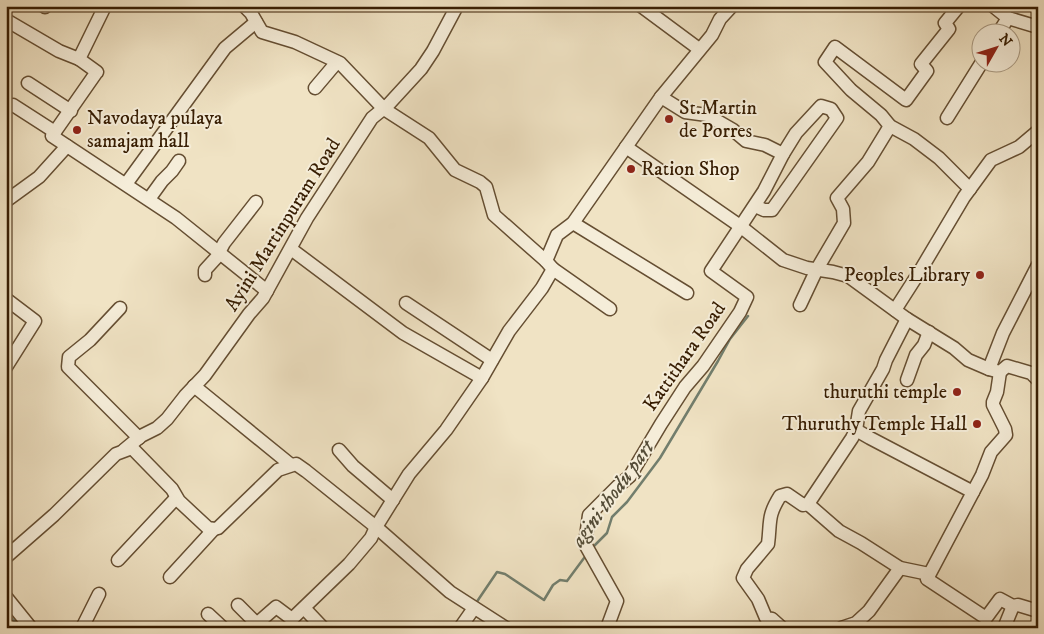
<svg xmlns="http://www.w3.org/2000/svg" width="1044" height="634" font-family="'IM FELL DW Pica',serif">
<rect width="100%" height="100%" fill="#f0e3c4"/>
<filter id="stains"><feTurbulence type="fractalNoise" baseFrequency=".004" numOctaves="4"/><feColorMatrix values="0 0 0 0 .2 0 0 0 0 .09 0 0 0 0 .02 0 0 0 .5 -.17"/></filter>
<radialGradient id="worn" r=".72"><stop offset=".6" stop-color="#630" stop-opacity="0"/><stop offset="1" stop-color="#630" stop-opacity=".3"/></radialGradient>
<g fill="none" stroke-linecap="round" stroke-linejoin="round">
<!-- stream -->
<g stroke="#727e6d" stroke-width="2.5">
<path d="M592 548 607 533 612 517 627 502 660 458 718 361 730 339 748 316"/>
<path d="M476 603 497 572 505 574 544 600 553 585 560 580 567 581 587 554"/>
<path d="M6 613 21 627"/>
</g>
<defs>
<g id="minor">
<path d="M44 6 45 7"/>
<path d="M105 6 79 59 97 72 96 73 52 136 176 218 267 291"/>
<path d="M244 6 251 13 262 32 295 42 340 63 384 109 429 138 455 170 480 182 486 187 494 215 546 261"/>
<path d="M641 6 699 49"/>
<path d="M959 6 945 23 949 29 921 64 927 71 906 100 835 47 825 62 851 90 881 115 890 126 914 139 939 158 970 189"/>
<path d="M993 6 1008 18 1038 27"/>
<path d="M6 20 59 51 79 59"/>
<path d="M999 32 1008 18"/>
<path d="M28 83 71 111"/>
<path d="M315 88 337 62"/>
<path d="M13 105 55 132"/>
<path d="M947 118 982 62"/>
<path d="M626 147 740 226 783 260 807 268 833 272 848 276 907 319 954 348 968 360 989 369 1000 372 1007 366 1031 373 1038 380"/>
<path d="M126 184 225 48 256 22"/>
<path d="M149 199 162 181 172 171 179 161"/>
<path d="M6 201 39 177 67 146"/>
<path d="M755 206 764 210H772L837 118 831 109 821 106 796 133 783 154"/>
<path d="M573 223 687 293"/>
<path d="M291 249 403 333 482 378"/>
<path d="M553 269 610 309"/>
<path d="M205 275V270L216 258 224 243 256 202"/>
<path d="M6 299 35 321 6 367"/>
<path d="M406 303 492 360"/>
<path d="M800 305 817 269 844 223 843 209 837 198 868 162 890 126"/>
<path d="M120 308 90 340 69 357 68 367 139 438"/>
<path d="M895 310 920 271 964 197 991 160 1019 147 1038 131"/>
<path d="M989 369 1003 333 1038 265"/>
<path d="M1000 372 997 392 993 402V405L1005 429 1006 435 991 452 982 475 927 579 986 618 1000 599 1013 606 1018 605 1038 611"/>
<path d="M907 380 916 355 924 345 929 332"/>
<path d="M194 386 291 465"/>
<path d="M856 430 870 438 973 492"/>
<path d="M124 450 141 436 157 428 167 419 185 396 205 375 249 314 263 298 307 218 372 118 388 105 421 69 433 51 457 6"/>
<path d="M339 450 353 466 393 500"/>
<path d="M808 504 839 531 861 543 900 568 929 574"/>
<path d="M6 557 54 515 116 454 132 448 172 489 179 501 208 528 214 529 218 528 278 470 296 464 306 471 376 527 450 592 506 628"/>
<path d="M118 560 176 498"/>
<path d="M170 577 214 529"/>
<path d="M6 597 31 628"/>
<path d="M238 605 257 624"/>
<path d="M304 608 323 628"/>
<path d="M208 614 223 628"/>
<path d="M82 628 99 594"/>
<path d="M252 628 276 607 292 619 349 564 371 538 376 527 409 474 446 430 482 378 509 331 542 288 553 269 546 261 557 235 573 223 661 97"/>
<path d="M460 628 474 608"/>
<path d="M607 628 617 601 585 544 589 515 618 486 630 476 661 424 685 387 703 366 740 312 747 297 711 271 764 191 783 154 765 145 746 141 733 130 707 115 685 112 661 97 712 35 720 19 732 6"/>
<path d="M782 628 772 619 766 618 758 599 743 578 747 569 768 544C771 521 767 517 780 496L787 494 803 505 808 504 852 438 856 430 859 411 883 369 886 360 907 319"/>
<path d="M841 628 856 623 869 611 900 568"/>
<path d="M1004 628 1013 606"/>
</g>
</defs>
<!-- minor casing -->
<use href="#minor" stroke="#654e32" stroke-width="15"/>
<!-- minor -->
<use href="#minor" stroke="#f5edd9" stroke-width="12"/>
</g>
<!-- markers -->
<g fill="#8f2418" stroke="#f5edd9" stroke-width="2">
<circle cx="669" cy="119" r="5"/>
<circle cx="77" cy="130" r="5"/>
<circle cx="631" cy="169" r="5"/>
<circle cx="980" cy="275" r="5"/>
<circle cx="957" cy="392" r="5"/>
<circle cx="977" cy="424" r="5"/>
</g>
<g text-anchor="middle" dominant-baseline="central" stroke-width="4" stroke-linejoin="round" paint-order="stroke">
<!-- poi labels -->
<g font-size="20" fill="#371d02" stroke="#f5edd9" text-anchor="start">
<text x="679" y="108">St.Martin<tspan x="679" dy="23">de Porres</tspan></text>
<text x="87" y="118">Navodaya pulaya<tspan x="87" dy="23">samajam hall</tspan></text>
<text x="641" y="169">Ration Shop</text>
<text x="970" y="275" text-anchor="end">Peoples Library</text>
<text x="947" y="392" text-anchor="end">thuruthi temple</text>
<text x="967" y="424" text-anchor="end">Thuruthy Temple Hall</text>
</g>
<!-- street labels -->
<g font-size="20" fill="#371d02" stroke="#f5edd9">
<text transform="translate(283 225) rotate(-58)">Ayini Martinpuram Road</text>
<text transform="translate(685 357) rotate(-55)">Kattithara Road</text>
</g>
<!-- water labels -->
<g font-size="21" font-style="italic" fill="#554d38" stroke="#f5edd9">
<text transform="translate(613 494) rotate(-54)">agini thodu part</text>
</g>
</g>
<!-- margin -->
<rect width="1044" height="634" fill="none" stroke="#f0e3c4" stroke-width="25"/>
<rect x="8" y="8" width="1029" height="619" fill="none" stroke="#371d02" stroke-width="2.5"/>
<rect x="12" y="12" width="1019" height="609" fill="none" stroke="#371d02"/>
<!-- north arrow -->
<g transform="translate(996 48) rotate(51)"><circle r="24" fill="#f5edd9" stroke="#a99a83"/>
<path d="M0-4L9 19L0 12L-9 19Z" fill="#8f2418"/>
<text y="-8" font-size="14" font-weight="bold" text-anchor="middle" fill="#371d02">N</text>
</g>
<rect width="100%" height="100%" filter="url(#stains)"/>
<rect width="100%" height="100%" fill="url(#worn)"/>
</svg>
